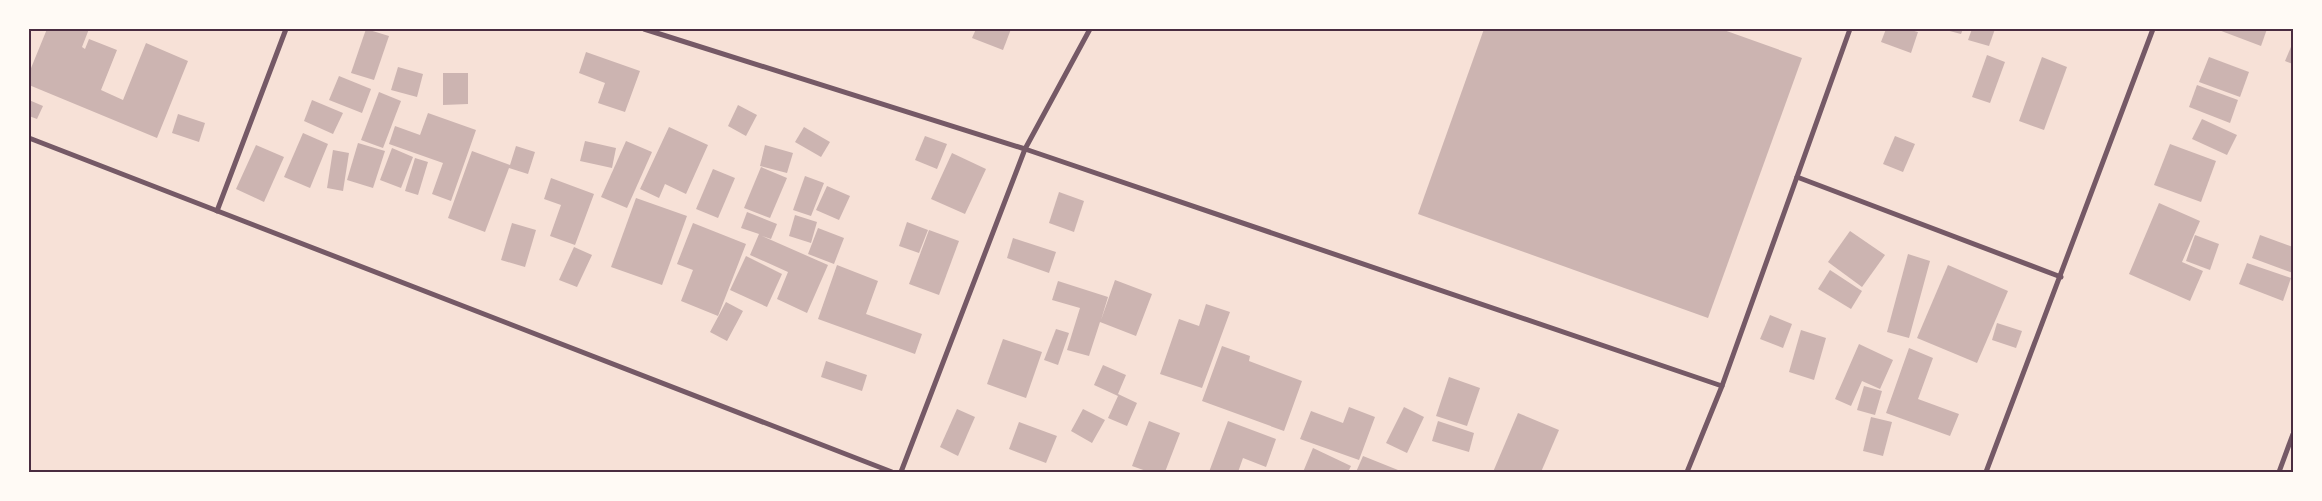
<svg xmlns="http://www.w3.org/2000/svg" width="2322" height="501" font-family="Poppins,sans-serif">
<rect width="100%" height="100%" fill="#f7e1d7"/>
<!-- building -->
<g fill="#ccb4b1">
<path d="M47 29H89L82 47 85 49 89 39 117 50 101 90 123 100 146 43 188 61 157 138 29 85V73Z"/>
<path d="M366 29 389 36 374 80 351 73Z"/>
<path d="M976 29H1011L1003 50 972 38Z"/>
<path d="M1484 29H1721L1802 58 1708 318 1418 214Z"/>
<path d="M1886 29H1907L1918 32 1911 53 1881 42Z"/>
<path d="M1942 29H1963L1961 34Z"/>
<path d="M1972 29H1995L1989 46 1968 40Z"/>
<path d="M2216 29H2267L2261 46Z"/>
<path d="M2293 42V64L2285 61Z"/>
<path d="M586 52 640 71 625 112 598 103 605 83 579 73Z"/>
<path d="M1987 55 2005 62 1990 103 1972 97Z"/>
<path d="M2042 57 2067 67 2044 130 2019 121Z"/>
<path d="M2209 57 2249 72 2240 97 2199 82Z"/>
<path d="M398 67 423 74 417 97 391 90Z"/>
<path d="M443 73H468V104L443 105Z"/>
<path d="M339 76 371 89 362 113 329 100Z"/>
<path d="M2197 85 2238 100 2230 123 2189 107Z"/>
<path d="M379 92 401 101 383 148 361 140Z"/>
<path d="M29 100 43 106 37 119 29 116Z"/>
<path d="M312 100 343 113 333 134 304 121Z"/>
<path d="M738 105 757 115 746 136 728 126Z"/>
<path d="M428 113 476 130 451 201 432 194 443 163 389 144 395 126 420 135Z"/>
<path d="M178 114 205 123 199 142 172 133Z"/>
<path d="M2202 119 2237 135 2227 155 2192 139Z"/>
<path d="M669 127 708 145 686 194 665 184 659 198 640 189Z"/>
<path d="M804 127 830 142 821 157 795 142Z"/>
<path d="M303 133 328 144 310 188 284 177Z"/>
<path d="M925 136 947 144 937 169 915 160Z"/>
<path d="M1895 136 1915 144 1903 172 1883 164Z"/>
<path d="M585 141 616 148 612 168 580 161Z"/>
<path d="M626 141 652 152 627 208 601 197Z"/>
<path d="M358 143 385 151 373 188 347 180Z"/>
<path d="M2170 144 2216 161 2201 202 2154 185Z"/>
<path d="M256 145 284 157 264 202 236 189Z"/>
<path d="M765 145 793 153 787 173 760 166Z"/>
<path d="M516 146 535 152 528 174 509 168 485 232 448 218 472 151 510 165Z"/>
<path d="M392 148 413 157 401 188 380 180Z"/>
<path d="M333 150 349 153 343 191 327 188Z"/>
<path d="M952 153 986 169 965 214 931 199Z"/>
<path d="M415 158 428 162 418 195 405 191Z"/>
<path d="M761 167 787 178 770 218 744 208Z"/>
<path d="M713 169 735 178 718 218 696 209Z"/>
<path d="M805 176 824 183 811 216 793 210Z"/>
<path d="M551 178 594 194 575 245 550 236 561 205 544 199Z"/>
<path d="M827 186 850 196 839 220 816 210Z"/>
<path d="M1059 192 1084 201 1074 232 1049 223Z"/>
<path d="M636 198 687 216 662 285 611 267Z"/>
<path d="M2159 203 2200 221 2182 262 2203 271 2190 301 2129 274Z"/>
<path d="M747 212 777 224 771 239 762 236 828 265 807 313 777 299 788 272 750 255 759 234 741 228Z"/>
<path d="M795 215 817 222 811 243 789 236Z"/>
<path d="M907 222 928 230 919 253 899 246Z"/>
<path d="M512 223 536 230 525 267 501 260Z"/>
<path d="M693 223 746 244 718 316 681 301 693 270 677 264Z"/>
<path d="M818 228 844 238 834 264 808 254Z"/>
<path d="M929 230 959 241 939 295 909 284Z"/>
<path d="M1850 231 1885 255 1862 287 1828 262Z"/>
<path d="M2195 235 2219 244 2210 270 2186 261Z"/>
<path d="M2260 235 2293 247V273L2252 258Z"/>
<path d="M1013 238 1056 252 1049 273 1007 258Z"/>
<path d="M574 247 592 255 577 287 559 280Z"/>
<path d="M1908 254 1930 261 1909 338 1887 332Z"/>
<path d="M746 256 782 274 767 307 730 290Z"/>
<path d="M2247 263 2291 278 2283 301 2239 284Z"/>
<path d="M837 265 878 281 866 314 922 334 915 354 818 319Z"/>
<path d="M1948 265 2008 291 1977 363 1917 338Z"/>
<path d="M1830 270 1862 291 1851 309 1818 289Z"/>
<path d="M1115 280 1152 294 1136 336 1100 322 1089 356 1067 350 1080 308 1052 300 1058 281 1108 297 1101 320Z"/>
<path d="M726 302 743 311 727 341 710 332Z"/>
<path d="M1206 304 1230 312 1202 388 1160 374 1179 319 1199 326Z"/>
<path d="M1770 315 1792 324 1783 348 1760 339Z"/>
<path d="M1997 323 2022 331 2016 348 1992 340Z"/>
<path d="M1056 329 1069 333 1058 365 1044 360Z"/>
<path d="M1801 330 1826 338 1814 380 1789 372Z"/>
<path d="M1003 339 1042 352 1026 398 987 384Z"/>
<path d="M1859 344 1893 360 1880 389 1862 381 1851 406 1835 399Z"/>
<path d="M1222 346 1250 356 1249 361 1302 381 1284 431 1202 401Z"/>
<path d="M1909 348 1933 358 1918 399 1959 414 1950 436 1886 413Z"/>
<path d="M826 361 867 375 862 391 821 377Z"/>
<path d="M1103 365 1126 375 1118 394 1137 403 1127 426 1108 418 1118 396 1094 385Z"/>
<path d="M1449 377 1480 388 1467 426 1436 416Z"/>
<path d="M1864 386 1882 391 1875 415 1857 410Z"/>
<path d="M1349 407 1375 417 1359 460 1300 439 1311 411 1343 423Z"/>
<path d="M1404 407 1424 417 1407 453 1386 443Z"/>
<path d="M957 409 975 417 958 456 940 447Z"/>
<path d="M1083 409 1105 420 1092 443 1071 431Z"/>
<path d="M1518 413 1559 430 1541 472H1493Z"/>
<path d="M1871 417 1892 422 1883 456 1863 451Z"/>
<path d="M1149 421 1180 433 1165 472H1149L1132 466Z"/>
<path d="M1228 421 1276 439 1266 467 1243 458 1238 472H1209Z"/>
<path d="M1438 421 1474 433 1469 452 1432 441Z"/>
<path d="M1019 422 1057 436 1046 463 1009 449Z"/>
<path d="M1313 448 1351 466 1348 472H1303Z"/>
<path d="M1363 456 1403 472H1356Z"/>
</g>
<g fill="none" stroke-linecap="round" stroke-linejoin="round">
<!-- minor -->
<g stroke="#755966" stroke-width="5">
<path d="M644 29 1025 149 1722 386"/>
<path d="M29 138 892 472"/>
<path d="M1797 177 2061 277"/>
<path d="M217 211 286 29"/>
<path d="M901 472 1025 149 1090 29"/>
<path d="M1687 472 1722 386 1850 29"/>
<path d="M1986 472 2153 29"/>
<path d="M2279 472 2293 434"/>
</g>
</g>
<!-- border -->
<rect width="2322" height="501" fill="none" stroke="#fffaf5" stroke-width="60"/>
<rect x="30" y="30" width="2262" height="441" fill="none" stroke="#4a2c40" stroke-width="2"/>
</svg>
